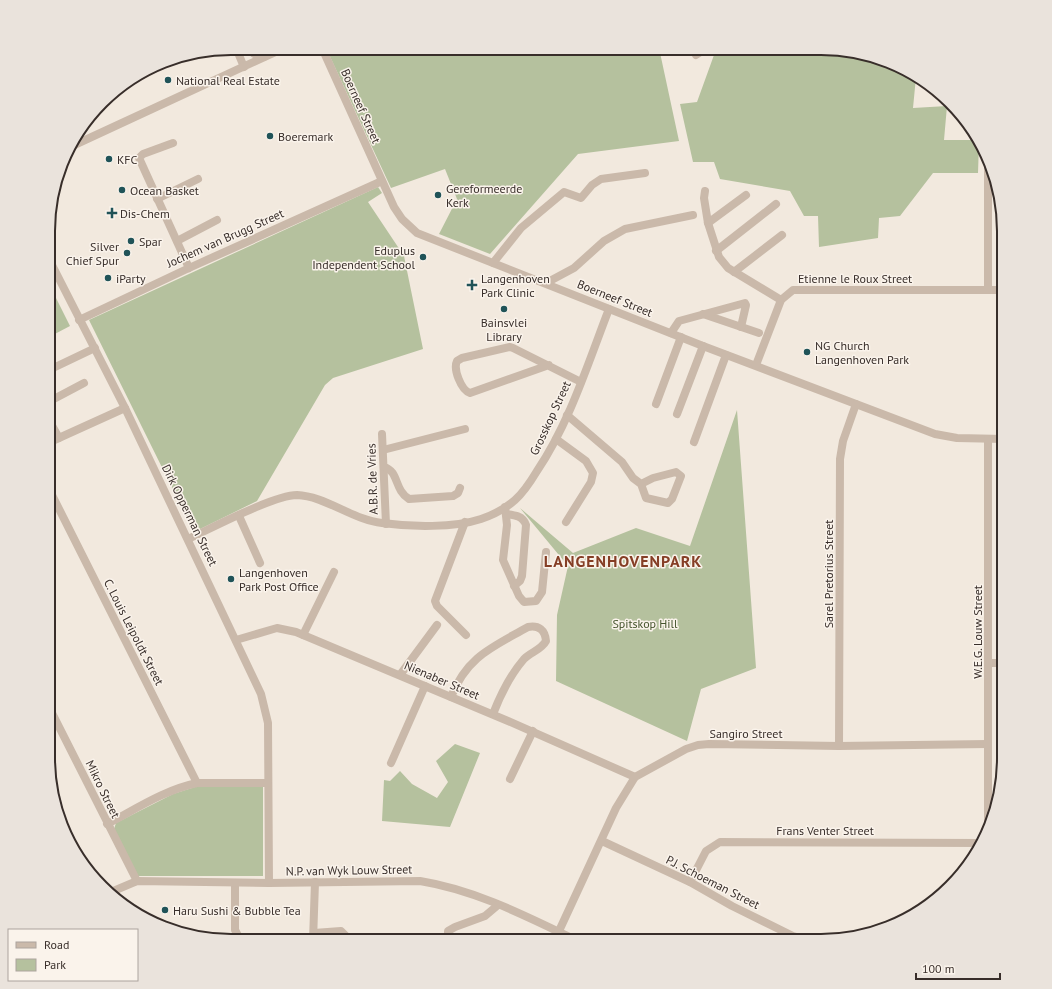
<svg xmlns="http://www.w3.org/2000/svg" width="1052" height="989" font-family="'PT Sans',sans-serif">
<rect width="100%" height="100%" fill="#f2e9de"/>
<!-- green -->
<g fill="#b5c19e">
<path d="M326 48H659L679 141 578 154 490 254 439 234 457 199 445 169 391 188Z"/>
<path d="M712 48H833L875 60 879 63 881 61 902 67 916 77 913 108 947 106 944 140H977L979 143 978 173H933L900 216 879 218 878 238 819 247 818 216H804L790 191 720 179 714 162H693L680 104 697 102 714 55Z"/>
<path d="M378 187 382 193 368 202 404 256 423 349 333 378 325 385 257 501 194 532 89 320Z"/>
<path d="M51 288 70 326 51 336Z"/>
<path d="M737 410 756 668 701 689 687 741 556 681 557 615 568 566 520 508 573 553 636 528 690 546Z"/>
<path d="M455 744 480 753 450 827 382 821 384 780 390 781 400 771 412 784 437 798 448 782 436 761Z"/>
<path d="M195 787H263V876H136L114 829 116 823 173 794Z"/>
</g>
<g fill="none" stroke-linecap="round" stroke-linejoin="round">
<!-- minor -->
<g stroke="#cab9aa" stroke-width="8">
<path d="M236 48 244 67"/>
<path d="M248 48 254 54 264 57"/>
<path d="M322 48 394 207 402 219 417 233 703 346 935 434 957 438 1004 439"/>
<path d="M696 55 707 48"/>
<path d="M173 143 143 154 139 158 189 268"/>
<path d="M70 147 284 48"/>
<path d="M988 157V290"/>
<path d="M705 191 704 198 708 223 719 257 728 268 781 300"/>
<path d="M157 199 198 179"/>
<path d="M708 223 746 195"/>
<path d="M177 241 217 220"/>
<path d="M716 251 776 204"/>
<path d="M51 263 125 408 261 694 268 723 269 883"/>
<path d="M493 263 521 228 564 192 581 198 592 185 601 179 645 173"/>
<path d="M734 272 782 235"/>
<path d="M546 283 574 268 604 241 625 229 693 215"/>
<path d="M703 314 759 333"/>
<path d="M79 320 189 268 382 181"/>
<path d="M671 333 679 321 745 303 746 305 741 327"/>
<path d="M549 365 470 393C461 390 453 369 457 361L462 358 510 347 513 348 581 382"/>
<path d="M756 365 781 300 793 290H1004"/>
<path d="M51 369 95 348"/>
<path d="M50 401 84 383"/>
<path d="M656 404 681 337"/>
<path d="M677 414 703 346"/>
<path d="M567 415 622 462 633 478 641 484 646 498 668 503 672 499 681 476 676 472 653 478 641 484"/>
<path d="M50 422 59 438"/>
<path d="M382 434 386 524"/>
<path d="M556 439 586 461 593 473 591 482 566 522"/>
<path d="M988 439V826"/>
<path d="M50 442 125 408"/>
<path d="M694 442 726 355"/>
<path d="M383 450 465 429"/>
<path d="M384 467C399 471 394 490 409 499L453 496 458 493 460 488"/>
<path d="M50 491 197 783"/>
<path d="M505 507 507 525 503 560 519 596 524 602 536 601 542 592 546 552"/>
<path d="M506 514C515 515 523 516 526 525L522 576 520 581 514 586"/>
<path d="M239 516 260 563"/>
<path d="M465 522 435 601 437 606 466 635"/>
<path d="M188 539C212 528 274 495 297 495 325 496 353 520 382 523 411 527 454 528 481 519 493 515 506 508 515 500 524 492 531 481 537 471 570 422 588 363 609 309"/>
<path d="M303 635 334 572"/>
<path d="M236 640 277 628 296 632 508 721 635 777"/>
<path d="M989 663H1004"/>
<path d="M400 675 437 625"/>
<path d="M451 697C467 656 493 647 528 627 539 625 545 630 546 641 541 650 531 652 524 659 511 674 500 696 493 714"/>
<path d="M49 707 137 881"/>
<path d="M839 746 840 459 843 441 856 404"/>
<path d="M391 763 425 686"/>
<path d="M510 779 533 731"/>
<path d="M107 824C136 809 164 790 197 783H268"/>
<path d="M602 841 690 882 732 906 793 936 812 941"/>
<path d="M690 882 706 851 720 842 982 843"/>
<path d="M235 883V930L241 941"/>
<path d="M111 892 137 881 269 883 420 881C476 890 528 917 578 941"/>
<path d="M559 931 616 808 635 777 686 749 698 745 709 744 839 746 988 744"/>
<path d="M314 933 341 931 351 941"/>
<path d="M313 941 315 882"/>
<path d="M451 941 448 933V931L455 927 485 916 498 905"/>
</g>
</g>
<!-- markers -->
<g fill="#205358" stroke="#faf3eb" stroke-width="1.5">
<circle cx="168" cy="80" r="4"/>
<circle cx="270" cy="136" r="4"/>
<circle cx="109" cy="159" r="4"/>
<circle cx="122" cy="190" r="4"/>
<circle cx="438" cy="195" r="4"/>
<path d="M110 207h4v4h4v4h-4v4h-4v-4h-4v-4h4z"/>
<circle cx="131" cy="241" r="4"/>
<circle cx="127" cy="253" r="4"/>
<circle cx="423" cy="257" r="4"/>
<circle cx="108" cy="278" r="4"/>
<path d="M470 279h4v4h4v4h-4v4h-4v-4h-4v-4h4z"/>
<circle cx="504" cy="309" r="4"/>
<circle cx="807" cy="352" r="4"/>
<circle cx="231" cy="579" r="4"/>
<circle cx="165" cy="910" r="4"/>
</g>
<g text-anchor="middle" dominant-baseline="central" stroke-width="3" stroke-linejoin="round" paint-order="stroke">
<!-- poi labels -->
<g font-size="12" fill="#382e2a" stroke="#faf3eb" text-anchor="start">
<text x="176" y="80">National Real Estate</text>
<text x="278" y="136">Boeremark</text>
<text x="117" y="159">KFC</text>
<text x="446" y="188">Gereformeerde<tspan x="446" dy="14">Kerk</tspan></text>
<text x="130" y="190">Ocean Basket</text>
<text x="120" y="213">Dis-Chem</text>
<text x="139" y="241">Spar</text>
<text x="119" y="246" text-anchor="end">Silver<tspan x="119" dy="14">Chief Spur</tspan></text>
<text x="415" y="250" text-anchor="end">Eduplus<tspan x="415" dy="14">Independent School</tspan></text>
<text x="116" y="278">iParty</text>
<text x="481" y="278">Langenhoven<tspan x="481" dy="14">Park Clinic</tspan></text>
<text x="504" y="322" text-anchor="middle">Bainsvlei<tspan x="504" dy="14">Library</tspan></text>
<text x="815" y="345">NG Church<tspan x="815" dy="14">Langenhoven Park</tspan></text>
<text x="239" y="572">Langenhoven<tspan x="239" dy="14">Park Post Office</tspan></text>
<text x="173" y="910">Haru Sushi &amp; Bubble Tea</text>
</g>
<!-- street labels -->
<g font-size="12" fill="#382e2a" stroke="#faf3eb">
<text transform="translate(361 106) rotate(66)">Boerneef Street</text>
<text transform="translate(225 238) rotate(-24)">Jochem van Brugg Street</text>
<text x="855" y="278">Etienne le Roux Street</text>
<text transform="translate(615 298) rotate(22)">Boerneef Street</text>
<text transform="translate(550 418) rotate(-65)">Grosskop Street</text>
<text transform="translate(372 479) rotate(-92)">A.B.R. de Vries</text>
<text transform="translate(190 515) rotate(64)">Dirk Opperman Street</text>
<text transform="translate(828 574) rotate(-90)">Sarel Pretorius Street</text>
<text transform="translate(134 632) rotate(63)">C. Louis Leipoldt Street</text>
<text transform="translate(977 632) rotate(-90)">W.E.G. Louw Street</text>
<text transform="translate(442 680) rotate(23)">Nienaber Street</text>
<text x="746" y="733">Sangiro Street</text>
<text transform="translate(103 789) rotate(64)">Mikro Street</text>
<text x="825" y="830">Frans Venter Street</text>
<text transform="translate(349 870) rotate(-1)">N.P. van Wyk Louw Street</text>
<text transform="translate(713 882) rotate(27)">P.J. Schoeman Street</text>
</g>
<!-- park labels -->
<g font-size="12" fill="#46552e" stroke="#faf3eb">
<text x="645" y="623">Spitskop Hill</text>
</g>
<!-- district labels -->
<g font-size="16" font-weight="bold" letter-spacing="1" fill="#853e25" stroke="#faf3eb">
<text x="623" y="561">LANGENHOVENPARK</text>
</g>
</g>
<!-- crop -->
<path d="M0 0H1052V989H0ZM231 55H821A176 176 0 0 1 997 231V758A176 176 0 0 1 821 934H231A176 176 0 0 1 55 758V231A176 176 0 0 1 231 55Z" fill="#eae3dc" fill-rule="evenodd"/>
<path fill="none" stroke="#382e2a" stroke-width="2" d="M231 55H821A176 176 0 0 1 997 231V758A176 176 0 0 1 821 934H231A176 176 0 0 1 55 758V231A176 176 0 0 1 231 55Z"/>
<!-- legend -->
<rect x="8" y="929" width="130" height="52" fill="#faf3eb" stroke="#aca49e"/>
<rect x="16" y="942" width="20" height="6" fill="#cab9aa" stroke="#aca49e"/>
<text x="44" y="949" font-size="12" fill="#382e2a">Road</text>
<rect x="16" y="959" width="20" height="12" fill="#b5c19e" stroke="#aca49e"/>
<text x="44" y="969" font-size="12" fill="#382e2a">Park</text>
<!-- scale -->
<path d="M916 973v6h84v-6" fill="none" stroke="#382e2a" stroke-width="2"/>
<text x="922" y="973" font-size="12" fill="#382e2a" stroke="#faf3eb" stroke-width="3" paint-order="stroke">100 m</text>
</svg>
